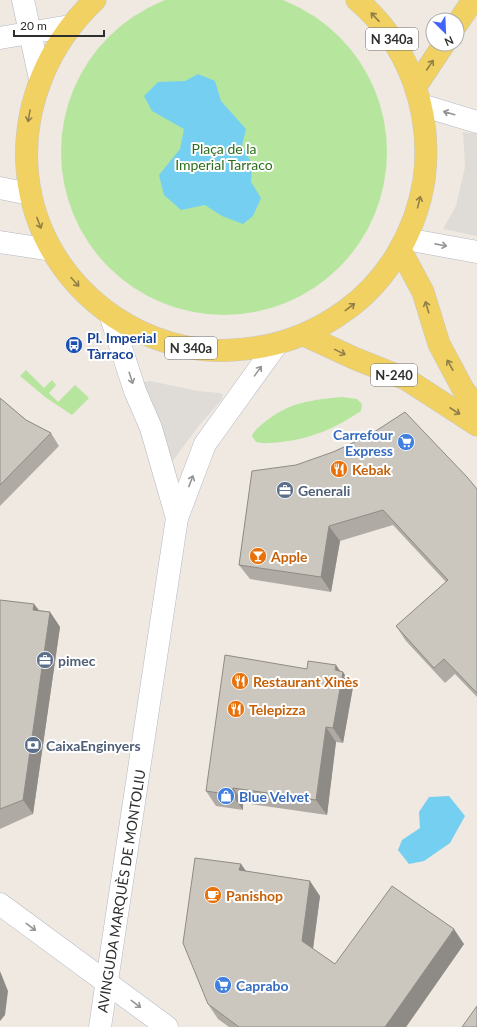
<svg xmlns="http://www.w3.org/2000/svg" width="477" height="1027" font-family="Lato,sans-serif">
<rect width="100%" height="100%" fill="#efe9e1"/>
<!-- green -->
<g fill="#b6e59e">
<circle cx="224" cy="152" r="163"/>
<path d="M26 370 44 388 52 380 56 385 49 393 58 402 75 385 89 398 72 415 45 397 20 376Z"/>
<path d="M342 397 357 399 362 404 361 411C336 428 311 439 281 442 272 443 264 444 256 442L252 436C255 429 260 426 266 421 290 402 312 400 342 397Z"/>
</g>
<!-- plaza -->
<g fill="#dfdcd8">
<path d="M463 132 477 134V236L443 229 456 206 465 167Z"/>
<path d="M150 381 198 391 220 393 223 395 222 399 197 428 172 462 142 387 144 382Z"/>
</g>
<!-- water -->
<g fill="#75cff0">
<path d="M198 74 215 81 221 101 246 129 242 145 252 164 251 182 261 198 253 216 243 224 222 216 205 205 181 210 164 195 159 175 180 149 184 129 152 111 144 96 158 82 185 81Z"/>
<path d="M449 796 465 816 450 843 424 861 409 864 398 850 402 840 420 828 419 812 429 797Z"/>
</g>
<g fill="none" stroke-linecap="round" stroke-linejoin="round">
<defs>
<g id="minor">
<path d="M421 105 477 122"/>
<path d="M0 188 30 194"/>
<path d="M406 239 477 252"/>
<path d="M110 314 135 391 151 428 177 518"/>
<path d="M0 904 167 1027"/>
<path d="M100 1027 177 518 205 444 277 344"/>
</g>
<path id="tertiary" d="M23 0 40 79"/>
<g id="secondary">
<path d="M0 38 70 26"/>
<path d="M0 242 52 250"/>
</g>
<g id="primary">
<path d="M95 0C0 90 2 239 113 316 148 340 191 353 233 350 274 348 312 335 346 310 388 280 416 231 424 180 433 113 409 44 357 0"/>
<path d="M457 24 473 0"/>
<path d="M416 86 444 44"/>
<path d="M400 249 423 292 439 344 463 389 477 408"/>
<path d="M304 335 356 359 406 379 477 425"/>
</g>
</defs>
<!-- minor casing -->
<use href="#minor" stroke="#b4b7c1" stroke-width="23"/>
<!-- tertiary casing -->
<use href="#tertiary" stroke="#b4b7c1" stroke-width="23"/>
<!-- secondary casing -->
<use href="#secondary" stroke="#b4b7c1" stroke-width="23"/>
<!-- primary casing -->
<use href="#primary" stroke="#c9c9c9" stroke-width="23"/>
<!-- minor -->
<use href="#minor" stroke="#fff" stroke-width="22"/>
<!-- tertiary -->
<use href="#tertiary" stroke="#fff" stroke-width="22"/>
<!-- secondary -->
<use href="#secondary" stroke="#fff" stroke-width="22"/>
<!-- primary -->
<use href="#primary" stroke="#f2d163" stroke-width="22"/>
</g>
<!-- wall -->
<g fill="#afaba4">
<path d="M0 398 26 420 51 433 59 446 0 506Z"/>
<path d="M252 471 477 489V697L455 674 445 683 406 641 396 626 446 582 393 525 340 541 331 592 250 579 239 565Z"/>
<path d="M0 600 34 604 39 610 50 612 60 627 33 814 0 829Z"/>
<path d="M307 669 341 672 353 687 343 743 336 742 327 815 243 803V810L216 806 206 791Z"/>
<path d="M246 871 320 896 313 949 335 964 464 944 406 1027H229L218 1019 208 1004Z"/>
</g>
<!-- shaded-wall -->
<g fill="#8e8b86">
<path d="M329 526 340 541 331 592 321 577Z"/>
<path d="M34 604 45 619 33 610Z"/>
<path d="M50 612 60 627 33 814 23 800Z"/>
<path d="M336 665 343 675V672L353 687 343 743 333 728Z"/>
<path d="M326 727 336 742 327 815 316 800Z"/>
<path d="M233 788 243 803V810L232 795Z"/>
<path d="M241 864 251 878 239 870Z"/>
<path d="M310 881 320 896 312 956 302 941Z"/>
<path d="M454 929 464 944 406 1027H385Z"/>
<path d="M0 971 8 991 5 1015 0 1021Z"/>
</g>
<!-- building -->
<g fill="#cbc7bf" stroke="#8e8b86">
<path d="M0 398 26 420 51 433 0 485Z"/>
<path d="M405 412 467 477 477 489V693L444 659 434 668 396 626 448 580 383 510 329 526 321 577 239 565 252 471 296 465 333 452 368 436Z"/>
<path d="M0 600 34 604 33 610 50 612 23 800 0 809Z"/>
<path d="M225 655 307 669 308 661 336 665 335 670 343 672 333 728 326 727 316 800 233 788 232 795 206 791Z"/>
<path d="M195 858 241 864 239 870 310 881 302 941 335 964 392 886 454 929 385 1027H239L208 1004 183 943Z"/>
<path d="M477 1006V1027H462Z"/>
</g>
<!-- one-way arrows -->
<defs><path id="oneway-shaft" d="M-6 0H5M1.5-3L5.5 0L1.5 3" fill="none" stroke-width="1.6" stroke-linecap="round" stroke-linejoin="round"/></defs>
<g stroke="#908048">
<use href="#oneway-shaft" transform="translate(375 17) rotate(-133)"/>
<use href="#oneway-shaft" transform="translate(430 65) rotate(-56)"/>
<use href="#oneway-shaft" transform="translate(29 116) rotate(100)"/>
<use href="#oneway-shaft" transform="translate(419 202) rotate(-76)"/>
<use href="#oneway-shaft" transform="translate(39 223) rotate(69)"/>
<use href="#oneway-shaft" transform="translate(75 282) rotate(48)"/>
<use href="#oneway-shaft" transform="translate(350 307) rotate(-37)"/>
<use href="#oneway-shaft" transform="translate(427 307) rotate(-107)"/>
<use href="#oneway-shaft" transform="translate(340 352) rotate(26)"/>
<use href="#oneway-shaft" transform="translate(450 365) rotate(-119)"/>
<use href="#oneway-shaft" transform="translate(455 411) rotate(33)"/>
</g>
<g stroke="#969696">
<use href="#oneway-shaft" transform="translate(449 113) rotate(-164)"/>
<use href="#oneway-shaft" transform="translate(441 245) rotate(11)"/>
<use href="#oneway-shaft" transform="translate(258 371) rotate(-54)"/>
<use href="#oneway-shaft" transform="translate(131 378) rotate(72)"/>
<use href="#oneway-shaft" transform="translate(191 481) rotate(-69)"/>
<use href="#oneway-shaft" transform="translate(31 927) rotate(37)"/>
<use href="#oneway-shaft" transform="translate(136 1004) rotate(37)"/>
</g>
<!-- icons -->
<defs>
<symbol id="bus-disc" viewBox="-11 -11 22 22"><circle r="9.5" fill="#1a4fb4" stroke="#fff"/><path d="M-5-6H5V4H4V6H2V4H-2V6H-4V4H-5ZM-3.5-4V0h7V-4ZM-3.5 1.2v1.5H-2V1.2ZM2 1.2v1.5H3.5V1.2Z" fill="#fff"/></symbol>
<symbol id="supermarket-disc" viewBox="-11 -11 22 22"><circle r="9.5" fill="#3f7fe0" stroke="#fff"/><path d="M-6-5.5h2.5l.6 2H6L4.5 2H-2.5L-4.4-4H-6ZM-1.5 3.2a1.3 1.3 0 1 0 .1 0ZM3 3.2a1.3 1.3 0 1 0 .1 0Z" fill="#fff"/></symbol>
<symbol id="restaurant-disc" viewBox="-11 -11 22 22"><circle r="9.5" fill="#e8710a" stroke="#fff"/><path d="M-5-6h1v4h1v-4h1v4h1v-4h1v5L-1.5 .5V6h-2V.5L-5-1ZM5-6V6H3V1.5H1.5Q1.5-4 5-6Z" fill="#fff"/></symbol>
<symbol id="office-disc" viewBox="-11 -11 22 22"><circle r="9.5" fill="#5c6f8a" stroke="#fff"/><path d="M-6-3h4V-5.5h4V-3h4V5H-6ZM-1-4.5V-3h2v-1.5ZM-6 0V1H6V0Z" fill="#fff"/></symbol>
<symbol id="bar-disc" viewBox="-11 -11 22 22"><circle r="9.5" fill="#e8710a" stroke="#fff"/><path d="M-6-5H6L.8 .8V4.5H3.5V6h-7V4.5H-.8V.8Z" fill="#fff"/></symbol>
<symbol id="bank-disc" viewBox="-11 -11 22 22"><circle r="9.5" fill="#5c6f8a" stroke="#fff"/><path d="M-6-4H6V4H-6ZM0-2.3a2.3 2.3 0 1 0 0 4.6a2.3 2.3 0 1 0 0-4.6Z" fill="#fff"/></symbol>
<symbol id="shop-disc" viewBox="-11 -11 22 22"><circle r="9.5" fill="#3f7fe0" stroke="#fff"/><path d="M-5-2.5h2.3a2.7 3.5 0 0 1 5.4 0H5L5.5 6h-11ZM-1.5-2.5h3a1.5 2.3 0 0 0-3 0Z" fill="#fff"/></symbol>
<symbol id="cafe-disc" viewBox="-11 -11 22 22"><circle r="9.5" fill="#e8710a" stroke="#fff"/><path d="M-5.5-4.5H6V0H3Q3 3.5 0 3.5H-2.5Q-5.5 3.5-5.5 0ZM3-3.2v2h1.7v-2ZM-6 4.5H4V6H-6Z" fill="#fff"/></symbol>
</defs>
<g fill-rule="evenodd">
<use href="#bus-disc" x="64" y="335" width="20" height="20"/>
<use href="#supermarket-disc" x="396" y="432" width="20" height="20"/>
<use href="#restaurant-disc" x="329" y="459" width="20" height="20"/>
<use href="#office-disc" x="275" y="480" width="20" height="20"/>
<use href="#bar-disc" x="248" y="546" width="20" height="20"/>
<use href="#office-disc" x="35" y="650" width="20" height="20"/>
<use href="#restaurant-disc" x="230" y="671" width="20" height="20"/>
<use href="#restaurant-disc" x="226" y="699" width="20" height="20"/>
<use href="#bank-disc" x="23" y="735" width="20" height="20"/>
<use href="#shop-disc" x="216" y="786" width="20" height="20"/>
<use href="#cafe-disc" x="203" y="885" width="20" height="20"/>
<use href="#supermarket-disc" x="213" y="975" width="20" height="20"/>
</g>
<g text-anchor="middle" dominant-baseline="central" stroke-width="4" stroke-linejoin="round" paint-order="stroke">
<!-- shield labels -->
<g fill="#fff" stroke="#6d6d6d" stroke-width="1">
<rect x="366" y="28" width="52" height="22" rx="3"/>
<rect x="165" y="337" width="52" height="22" rx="3"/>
<rect x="371" y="364" width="46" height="22" rx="3"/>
</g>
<g font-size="13" font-weight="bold" fill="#2e2e2e">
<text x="392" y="39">N 340a</text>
<text x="191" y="348">N 340a</text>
<text x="394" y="375">N-240</text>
</g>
<!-- park labels -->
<g font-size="14" fill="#2c6e1b" stroke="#fff">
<text x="224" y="148">Plaça de la<tspan x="224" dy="16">Imperial Tarraco</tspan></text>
</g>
<!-- transit labels -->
<g font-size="14" font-weight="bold" fill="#164399" stroke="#fff" text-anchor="start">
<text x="87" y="337">Pl. Imperial<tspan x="87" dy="16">Tàrraco</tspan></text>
</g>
<!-- shop labels -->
<g font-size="14" font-weight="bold" fill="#366cbe" stroke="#fff" text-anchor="start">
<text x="393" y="434" text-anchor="end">Carrefour<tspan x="393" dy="16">Express</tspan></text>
<text x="239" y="796">Blue Velvet</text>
<text x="236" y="985">Caprabo</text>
</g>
<!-- food labels -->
<g font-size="14" font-weight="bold" fill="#c56008" stroke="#fff" text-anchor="start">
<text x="352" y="469">Kebak</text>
<text x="271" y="556">Apple</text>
<text x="253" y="681">Restaurant Xinès</text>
<text x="249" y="709">Telepizza</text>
<text x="226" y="895">Panishop</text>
</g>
<!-- service labels -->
<g font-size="14" font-weight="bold" fill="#4e5e75" stroke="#fff" text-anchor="start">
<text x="298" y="490">Generali</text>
<text x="58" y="660">pimec</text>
<text x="46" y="745">CaixaEnginyers</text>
</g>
<!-- street labels -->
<g font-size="14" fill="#2e2e2e" stroke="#fff">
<text transform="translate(121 891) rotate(-81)">AVINGUDA MARQUÈS DE MONTOLIU</text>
</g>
</g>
<!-- north arrow -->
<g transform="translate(445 32) rotate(156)"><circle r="19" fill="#ffffff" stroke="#ababab"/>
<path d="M0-3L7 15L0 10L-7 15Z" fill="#4264fb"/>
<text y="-6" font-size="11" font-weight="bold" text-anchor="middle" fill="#2e2e2e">N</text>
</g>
<!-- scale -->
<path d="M14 30v6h90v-6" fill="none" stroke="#2e2e2e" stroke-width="2"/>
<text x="20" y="30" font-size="12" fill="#2e2e2e" stroke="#ffffff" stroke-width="3" paint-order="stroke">20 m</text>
</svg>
